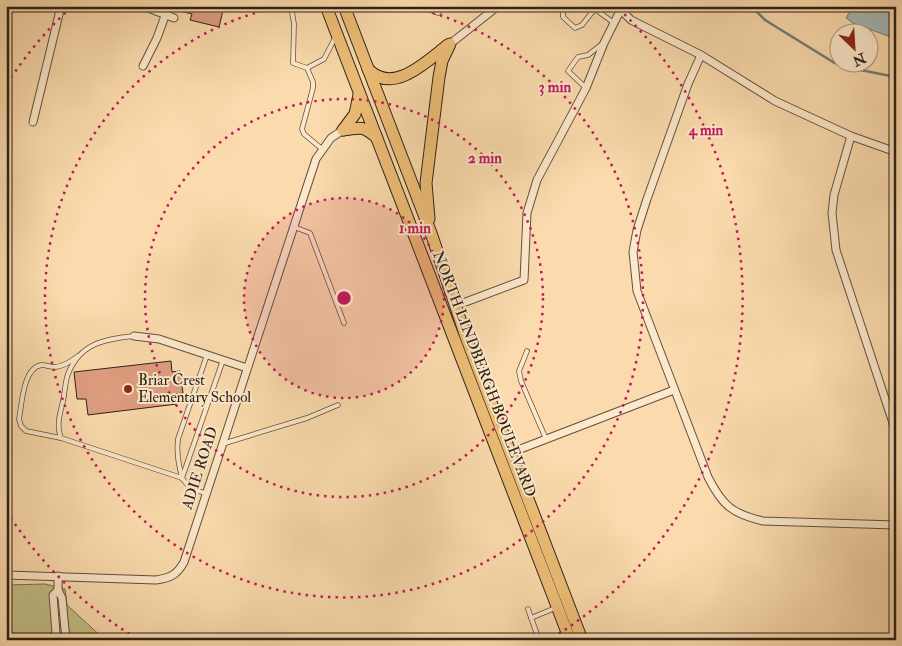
<svg xmlns="http://www.w3.org/2000/svg" width="902" height="646" font-family="'IM FELL Double Pica',serif">
<rect width="100%" height="100%" fill="#fbdbad"/>
<filter id="stains"><feTurbulence type="fractalNoise" baseFrequency=".004" numOctaves="4"/><feColorMatrix values="0 0 0 0 .2 0 0 0 0 .09 0 0 0 0 .02 0 0 0 .5 -.17"/></filter>
<radialGradient id="worn" r=".72"><stop offset=".6" stop-color="#630" stop-opacity="0"/><stop offset="1" stop-color="#630" stop-opacity=".3"/></radialGradient>
<!-- green -->
<path fill="#c3be86" stroke="#787050" d="M45 584 65 589 67 605 105 640H6V585Z"/>
<!-- water -->
<path fill="#a5b8b7" stroke="#757c78" d="M859 6H896V39L853 23 846 18 852 8Z"/>
<g fill="none" stroke-linecap="round" stroke-linejoin="round">
<!-- stream -->
<path stroke="#757c78" stroke-width="2.5" d="M751 6 765 20 833 62 845 67 896 77"/>
</g>
<!-- building -->
<g fill="#df9e80" stroke="#2c2119">
<path d="M169 6H224L219 27 190 20 192 14 168 8Z"/>
<path d="M171 361 172 372 180 371 183 393 176 394 177 404 88 415 86 399H77L74 372Z"/>
</g>
<g fill="none" stroke-linecap="round" stroke-linejoin="round">
<defs>
<g id="service">
<path d="M291 6 294 24 293 63 307 68 313 82V88L302 129 304 134 322 149"/>
<path d="M420 6 438 13 445 6"/>
<path d="M568 6 563 12V17L575 28 582 25 597 6"/>
<path d="M595 9 614 23"/>
<path d="M307 68 324 59 335 38"/>
<path d="M586 88 568 71 578 57 588 55 602 44"/>
<path d="M294 227 310 233 344 323"/>
<path d="M527 351 519 371 521 381 546 439"/>
<path d="M78 356C71 361 63 367 54 367 50 367 46 365 42 365 23 367 22 404 19 419L21 426 26 431 61 438 182 478"/>
<path d="M61 438C56 425 60 414 63 401 65 392 65 382 68 374 80 343 105 339 134 336"/>
<path d="M222 444 307 418 338 405"/>
<path d="M182 478C179 465 176 453 178 439L207 355"/>
<path d="M206 493C195 491 189 488 182 478L223 360"/>
<path d="M528 609 539 640"/>
<path d="M531 618 555 608"/>
</g>
<g id="minor">
<path d="M143 6 174 18"/>
<path d="M617 6 631 20 701 55 775 101 851 136 896 152"/>
<path d="M450 44 498 6"/>
<path d="M701 55 688 84 647 199 637 230 633 252 637 291 708 477C722 505 732 514 763 521L896 525"/>
<path d="M143 66 157 38 165 16"/>
<path d="M33 122 61 6"/>
<path d="M851 136 834 195 832 213 836 250 896 432"/>
<path d="M455 306 524 280 527 213 537 180 586 88 604 43 620 11"/>
<path d="M134 336 159 339 247 368"/>
<path d="M510 453 674 390"/>
<path d="M6 575 156 580C170 578 177 575 184 562L316 159 331 138 343 130"/>
<path d="M58 576V590L62 598 66 640"/>
<path d="M51 640 56 633 53 595 58 590"/>
</g>
<g id="trunk">
<path d="M326 6 570 640"/>
<path d="M344 6 431 233 466 337 582 640"/>
<path d="M368 69C393 96 428 60 448 45"/>
<path d="M343 130 355 114 359 95"/>
<path d="M343 130C360 127 364 126 377 138"/>
<path d="M429 219 426 183 439 77 442 61 450 44"/>
</g>
</defs>
<!-- service casing -->
<use href="#service" stroke="#60503e" stroke-width="5.5"/>
<!-- minor casing -->
<use href="#minor" stroke="#60503e" stroke-width="9"/>
<!-- trunk casing -->
<use href="#trunk" stroke="#2c2119" stroke-width="13"/>
<!-- service -->
<use href="#service" stroke="#fce8ca" stroke-width="4"/>
<!-- minor -->
<use href="#minor" stroke="#fce8ca" stroke-width="7"/>
<!-- trunk -->
<use href="#trunk" stroke="#eebe76" stroke-width="11"/>
</g>
<!-- distance rings -->
<circle cx="344" cy="298" r="100" fill="#c2185b" fill-opacity=".12"/>
<g fill="none" stroke="#c2185b" stroke-width="2.5" stroke-dasharray="2.5 5">
<circle cx="344" cy="298" r="100"/>
<circle cx="344" cy="298" r="199"/>
<path d="M411 7A299 299 0 1 1 277 7"/>
<path d="M136 638A399 399 0 0 1 7 512M7 84A399 399 0 0 1 69 9M619 9A399 399 0 0 1 552 638"/>
</g>
<!-- markers -->
<circle fill="#8f2418" stroke="#fce8ca" stroke-width="2" cx="128" cy="389" r="5"/>
<g text-anchor="middle" dominant-baseline="central" stroke-width="4" stroke-linejoin="round" paint-order="stroke">
<!-- street labels -->
<g font-size="15" fill="#2c2119" stroke="#fce8ca">
<text transform="translate(484 374) rotate(69)">NORTH LINDBERGH BOULEVARD</text>
<text transform="translate(200 468) rotate(-72)">ADIE ROAD</text>
</g>
<!-- poi labels -->
<g font-size="15" fill="#2c2119" stroke="#fce8ca" text-anchor="start">
<text x="138" y="380">Briar Crest<tspan x="138" dy="17">Elementary School</tspan></text>
</g>
</g>
<circle cx="344" cy="298" r="8" fill="#c2185b" stroke="#fce8ca" stroke-width="2.5"/>
<g font-size="15" text-anchor="middle" font-weight="bold" fill="#c2185b" stroke="#fce8ca" stroke-width="4" stroke-linejoin="round" paint-order="stroke">
<text x="555" y="92">3 min</text>
<text x="706" y="135">4 min</text>
<text x="485" y="163">2 min</text>
<text x="415" y="233">1 min</text>
</g>
<!-- margin -->
<rect width="902" height="646" fill="none" stroke="#fbdbad" stroke-width="25"/>
<rect x="8" y="8" width="887" height="631" fill="none" stroke="#2c2119" stroke-width="2.5"/>
<rect x="12" y="12" width="877" height="621" fill="none" stroke="#2c2119"/>
<!-- north arrow -->
<g transform="translate(854 48) rotate(155)"><circle r="24" fill="#fce8ca" stroke="#a99883"/>
<path d="M0-4L9 19L0 12L-9 19Z" fill="#8f2418"/>
<text y="-8" font-size="14" font-weight="bold" text-anchor="middle" fill="#2c2119">N</text>
</g>
<rect width="100%" height="100%" filter="url(#stains)"/>
<rect width="100%" height="100%" fill="url(#worn)"/>
</svg>
